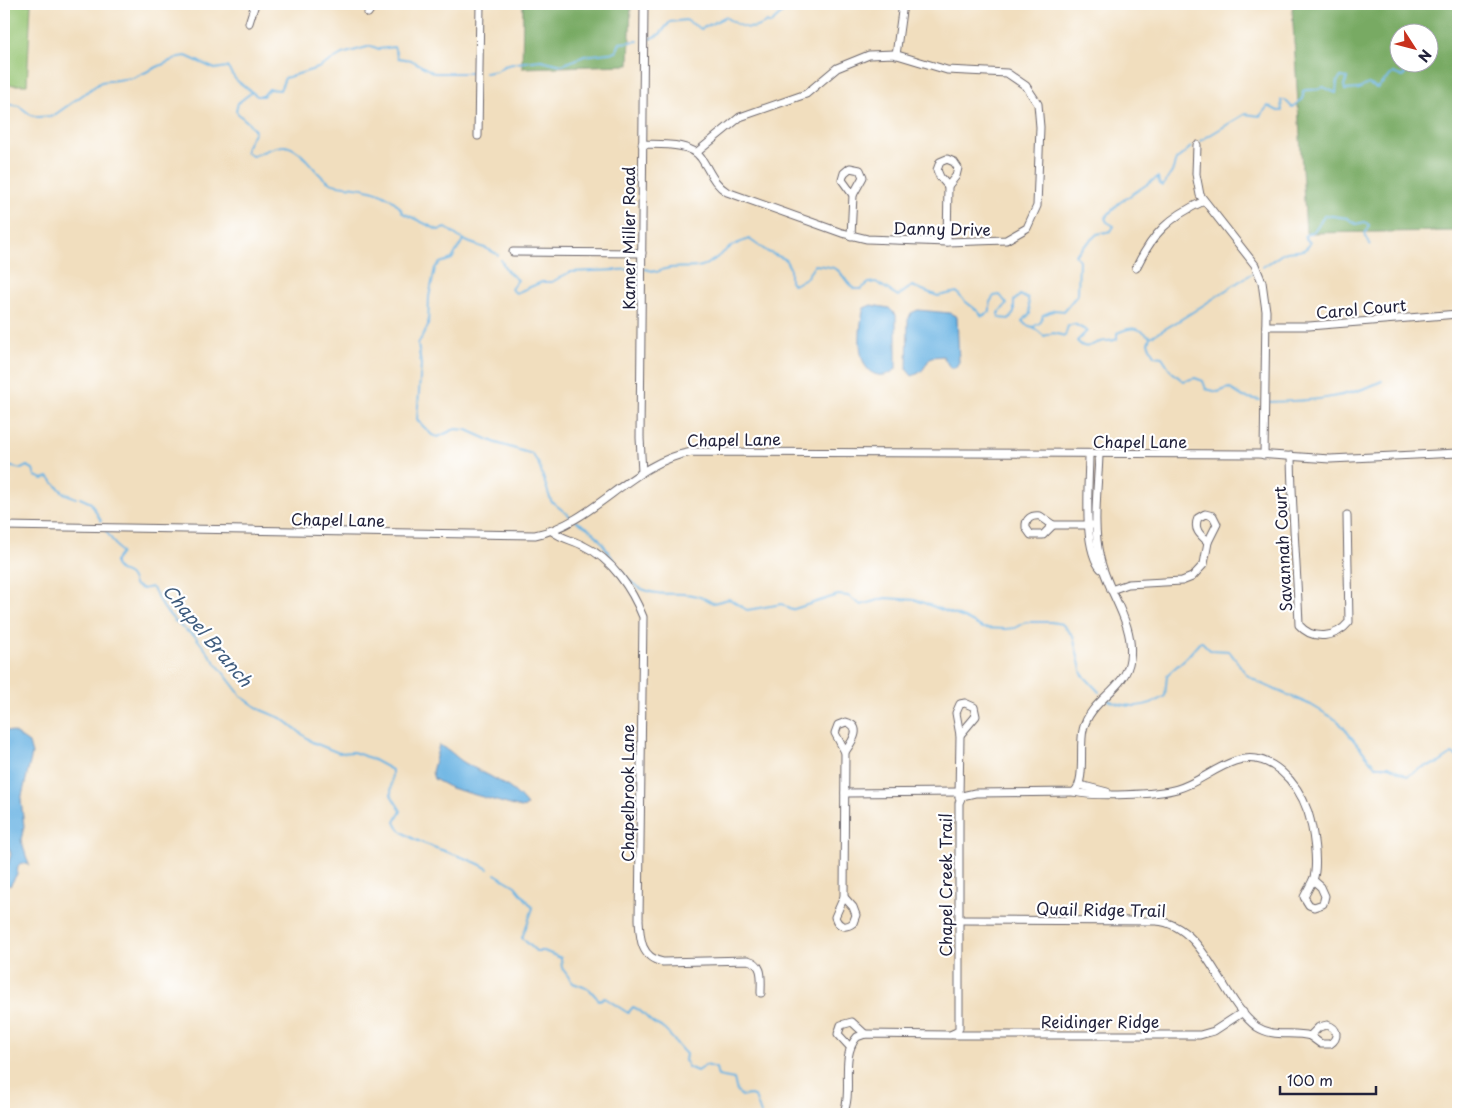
<svg xmlns="http://www.w3.org/2000/svg" width="1462" height="1118" font-family="'Playpen Sans',sans-serif">
<rect width="100%" height="100%" fill="#fff"/>
<filter id="ink" filterUnits="userSpaceOnUse"><feTurbulence type="fractalNoise" baseFrequency=".02" numOctaves="2"/><feDisplacementMap in="SourceGraphic" scale="10" xChannelSelector="R" yChannelSelector="G"/><feConvolveMatrix kernelMatrix="1 2 1 2 8 2 1 2 1" color-interpolation-filters="sRGB"/></filter>
<filter id="wash" filterUnits="userSpaceOnUse"><feTurbulence type="fractalNoise" baseFrequency=".0096" numOctaves="4" result="noise"/><feDisplacementMap in="SourceGraphic" scale="20" xChannelSelector="R" yChannelSelector="G"/><feGaussianBlur stdDeviation="1.12" result="paint"/><feColorMatrix in="noise" values="0 0 0 0 0 0 0 0 0 0 0 0 0 0 0 0 0 1.4 0 .05"/><feComposite in="paint" operator="in"/></filter>
<g filter="url(#wash)">
<rect width="100%" height="100%" fill="#f1debe"/>
<!-- green -->
<path fill="#95c472" stroke="#5c7356" d="M4 4H31L27 85H4Z"/>
<!-- forest -->
<g fill="#78aa64" stroke="#4d6650" fill-rule="evenodd">
<path d="M523 4H631L629 65 522 68Z"/>
<path d="M1299 4H1458V231L1306 233 1292 8ZM1400 32H1430V62H1400Z"/>
</g>
<!-- water -->
<g fill="#6bb4e3" stroke="#466b8f">
<path d="M871 305 889 308 896 315V369C890 374 885 376 878 375 854 371 859 325 864 308Z"/>
<path d="M918 310 950 313 957 317 959 362 955 368H950L943 356 931 357C924 366 925 372 912 376L907 370 908 320 911 313Z"/>
<path d="M4 730 13 732 29 743 32 754 21 800 24 826 21 840 29 865 21 863 18 866 17 874 10 886 4 882 11 854 4 834Z"/>
<path d="M439 745C450 749 455 757 465 763 486 775 512 784 527 805L525 807 521 808 451 788 434 779 432 772Z"/>
</g>
<g fill="none" stroke-linecap="round" stroke-linejoin="round">
<!-- stream -->
<g stroke="#6bb4e3" stroke-width="2">
<path d="M647 40 660 34 670 22 686 20 701 29 725 17C740 27 751 33 767 22L770 24 792 4"/>
<path d="M485 73 497 71 504 66 517 63 541 60 562 65 584 56 616 52 620 43 638 41"/>
<path d="M252 92 257 96H263L269 89 280 90 285 78 318 68 342 54 371 46 379 49 394 47 398 58 411 60 434 73H471"/>
<path d="M4 103 19 106 31 115 38 117 53 116 101 82 133 78 179 57 186 56 215 69 227 67 236 80 252 92 238 103 236 111C242 119 250 122 255 131L247 146 246 152 252 156C262 153 275 145 285 146 304 149 314 174 329 182 337 187 346 185 355 187 373 189 395 196 403 213L438 230 446 228C453 232 457 237 464 240 475 246 488 247 498 255"/>
<path d="M1200 141 1245 114 1260 116 1268 106 1278 111H1282L1281 100H1285L1292 107 1303 99V91C1310 88 1316 92 1323 87L1336 93 1337 82 1341 77 1347 78 1344 85 1345 90 1359 89 1368 84 1377 88 1393 73 1403 77 1405 73 1401 69 1402 66 1406 62"/>
<path d="M463 240 452 259 440 263 435 268 429 297 428 326 418 344 421 365 417 420 432 435 438 437 455 429 467 430 496 443 532 454 538 462 551 501 572 518"/>
<path d="M501 260 507 271 518 280 511 289 516 293 542 282H552L570 272 639 269"/>
<path d="M1262 267C1270 263 1277 257 1284 253 1293 249 1305 255 1310 243L1304 236 1314 231 1325 215 1347 218 1356 224 1365 222 1369 225 1365 234 1370 245"/>
<path d="M645 269 657 272C671 264 686 270 702 266 713 263 719 255 728 249 733 244 742 242 749 239L768 252 785 259 790 268V282L794 285 806 278 815 265C848 268 835 272 854 289H861L869 283 876 282 898 296 912 286 938 296 957 292C964 304 975 306 982 316L990 312V302L994 296 1000 295 1007 304 998 314 1000 318 1009 319 1014 313V301L1020 295 1028 299 1030 314 1022 321 1026 325 1033 327 1041 322 1043 315 1055 310 1064 311 1078 294 1079 260 1075 255 1097 234 1111 231 1114 226 1107 222 1105 218 1119 203 1158 177 1159 184 1163 186 1172 172 1176 160 1191 147"/>
<path d="M1033 327 1044 336 1053 333 1065 336 1068 326 1074 324 1087 331 1077 341C1086 351 1089 345 1100 342 1106 340 1111 342 1117 339V333C1131 327 1138 326 1150 337"/>
<path d="M1150 337 1148 343 1154 356 1162 357 1171 371 1183 381 1195 378 1203 381 1206 389 1218 392 1229 388 1243 397 1260 400"/>
<path d="M1150 337C1186 319 1218 294 1253 273"/>
<path d="M1269 402C1308 401 1346 399 1382 381"/>
<path d="M4 465 21 469 27 466 33 469 35 476 43 479 48 477 64 493 76 498"/>
<path d="M80 498 91 503 101 521"/>
<path d="M576 521C582 525 591 529 595 534 611 551 620 579 642 589 667 600 684 586 713 603L729 599 747 610 782 604 791 610 838 595 848 596 861 605 885 598 916 600 964 618 983 628 1006 629 1015 628 1026 622H1051L1062 624 1073 636 1082 674 1099 692"/>
<path d="M106 531 121 553 115 561V565L120 571C129 573 132 576 134 585L143 589 151 587C157 591 156 596 159 601 167 614 181 629 195 636L242 697 261 710 283 719 312 742 339 753 353 752 370 758 392 770 391 795 401 811 395 822C401 844 468 854 488 869"/>
<path d="M1108 700C1129 709 1146 708 1165 696L1167 675 1187 657 1201 641 1210 650 1229 651 1247 675 1262 684 1311 705 1338 721 1375 766H1389L1407 776 1423 767 1439 763 1452 754 1458 757"/>
<path d="M495 874 515 886 533 908 522 938 536 951H544L561 958 562 968 573 983 589 989 599 1000 605 998 628 1013 633 1007C642 1010 645 1017 652 1022 655 1025 659 1025 662 1028 671 1034 677 1046 686 1054L685 1061 688 1067 697 1071 706 1065 716 1068 718 1076 734 1079 737 1092 742 1096 751 1095 755 1097 761 1114"/>
</g>
</g>
</g>
<g filter="url(#ink)">
<g fill="none" stroke-linecap="round" stroke-linejoin="round">
<defs>
<g id="minor">
<path d="M368 13 374 4"/>
<path d="M249 23 255 4"/>
<path d="M896 55 903 4"/>
<path d="M478 136 480 4"/>
<path d="M642 144C659 145 691 142 701 158 710 171 713 183 727 192L842 233 867 239 947 242 1006 240 1027 228 1037 206 1040 127 1038 104 1026 86 1007 73 947 70 894 54 869 55 837 68 806 94 740 117 696 153"/>
<path d="M1197 145 1196 174 1200 195 1255 265 1262 282 1266 311 1264 455"/>
<path d="M947 159 954 162 958 168 956 176 948 186 940 177 937 170 940 162Z"/>
<path d="M850 168 860 170 863 177 853 195 842 180 844 173Z"/>
<path d="M851 236 853 195"/>
<path d="M947 242 948 186"/>
<path d="M513 252 642 253"/>
<path d="M1136 268C1153 233 1169 217 1204 201"/>
<path d="M1266 326H1309L1458 314"/>
<path d="M1089 454C1089 482 1082 548 1101 569"/>
<path d="M1291 456C1292 513 1297 569 1299 625 1313 641 1336 638 1349 622L1347 515"/>
<path d="M642 472 640 438 644 4"/>
<path d="M1205 514 1213 516 1217 524 1208 542C1200 535 1193 529 1198 518Z"/>
<path d="M1040 516 1053 525 1043 535H1031L1026 528C1025 519 1031 515 1040 516Z"/>
<path d="M1053 525H1094"/>
<path d="M4 526 535 535C595 523 631 462 692 452L1258 454 1330 459 1458 453"/>
<path d="M552 531C562 539 573 540 584 546 612 559 632 589 643 617L639 919C640 937 640 958 663 962L748 960C764 964 761 978 761 993"/>
<path d="M1111 590 1128 584 1182 581 1192 577 1204 564 1208 542"/>
<path d="M965 703 974 707 976 716 960 735 956 713 960 704Z"/>
<path d="M846 722C864 727 851 743 845 752L835 733 838 725Z"/>
<path d="M1080 785 1107 792"/>
<path d="M1074 792C1094 797 1157 795 1177 789 1198 783 1214 768 1235 761 1270 749 1298 783 1308 812 1313 828 1319 865 1313 880"/>
<path d="M845 793 959 792"/>
<path d="M959 797 960 735"/>
<path d="M1313 880 1321 887 1325 896 1323 904 1314 907 1309 905 1304 897Z"/>
<path d="M844 897 845 752"/>
<path d="M844 897 853 907 856 915 853 923C845 929 838 926 835 917Z"/>
<path d="M959 920 1156 921C1206 924 1221 1001 1257 1027 1274 1038 1292 1031 1310 1036"/>
<path d="M1327 1025C1338 1028 1339 1038 1330 1044H1321L1310 1036 1319 1027Z"/>
<path d="M953 1035H1200L1214 1031 1243 1012"/>
<path d="M850 1047 838 1034 841 1025 852 1022 865 1034"/>
<path d="M843 1114C854 1091 839 1057 857 1037L865 1034 950 1035 957 1032 959 1028V803L962 796 975 793 1074 792C1086 782 1079 746 1083 730 1090 699 1126 690 1130 659 1135 622 1107 592 1100 558 1092 525 1098 488 1099 455"/>
</g>
</defs>
<!-- minor casing -->
<use href="#minor" stroke="#6a6469" stroke-width="9"/>
<!-- minor -->
<use href="#minor" stroke="#fff" stroke-width="7"/>
</g>
</g>
<g text-anchor="middle" dominant-baseline="central" stroke-width="4.5" stroke-linejoin="round" paint-order="stroke">
<!-- street labels -->
<g font-size="16" fill="#22223b" stroke="#fff">
<text transform="translate(942 228) rotate(1)">Danny Drive</text>
<text transform="translate(628 238) rotate(-90)">Kamer Miller Road</text>
<text transform="translate(1361 308) rotate(-5)">Carol Court</text>
<text transform="translate(734 439) rotate(-1)">Chapel Lane</text>
<text x="1140" y="441">Chapel Lane</text>
<text transform="translate(338 519) rotate(1)">Chapel Lane</text>
<text transform="translate(1282 549) rotate(-93)">Savannah Court</text>
<text transform="translate(627 793) rotate(-90)">Chapelbrook Lane</text>
<text transform="translate(945 885) rotate(-90)">Chapel Creek Trail</text>
<text transform="translate(1101 909) rotate(1)">Quail Ridge Trail</text>
<text x="1100" y="1021">Reidinger Ridge</text>
</g>
<!-- water labels -->
<g font-size="18" font-style="italic" fill="#3f5c7e" stroke="#fff">
<text transform="translate(208 635) rotate(50)">Chapel Branch</text>
</g>
</g>
<!-- margin -->
<rect width="1462" height="1118" fill="none" stroke="#fff" stroke-width="20"/>
<!-- north arrow -->
<g transform="translate(1414 48) rotate(126)"><circle r="24" fill="#ffffff" stroke="#a7a7b1"/>
<path d="M0-4L9 19L0 12L-9 19Z" fill="#c8321e"/>
<text y="-8" font-size="14" font-weight="bold" text-anchor="middle" fill="#22223b">N</text>
</g>
<!-- scale -->
<path d="M1280 1086v8h96v-8" fill="none" stroke="#22223b" stroke-width="2.5"/>
<text x="1287" y="1086" font-size="15" fill="#22223b" stroke="#ffffff" stroke-width="4" paint-order="stroke">100 m</text>
</svg>
